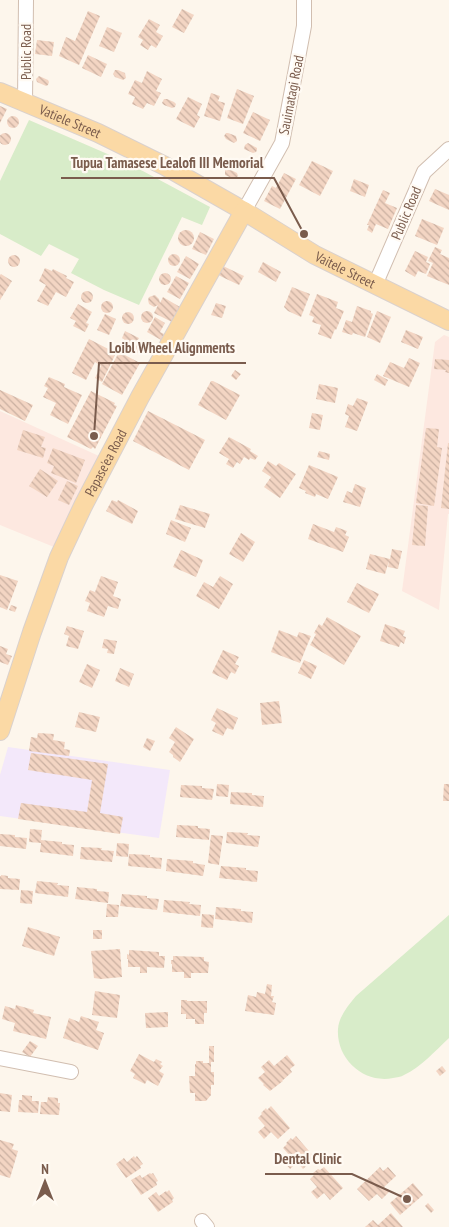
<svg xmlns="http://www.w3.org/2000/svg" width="449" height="1227" font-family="'PT Sans Narrow',sans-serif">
<defs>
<pattern id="building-back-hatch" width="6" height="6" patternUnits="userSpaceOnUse" patternTransform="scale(1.25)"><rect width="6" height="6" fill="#f3d5c3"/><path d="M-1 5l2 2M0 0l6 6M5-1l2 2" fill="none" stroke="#cab0a1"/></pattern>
</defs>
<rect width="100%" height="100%" fill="#fdf6ec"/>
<!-- commercial -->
<g fill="#fde8e0">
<path d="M444 335 449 337V514H448L439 610 402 591 435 342Z"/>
<path d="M0 411 99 456 54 547 0 525Z"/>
</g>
<!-- education -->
<path fill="#f3e8fa" d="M8 747 170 770 159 838 0 816V775Z"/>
<!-- pitch -->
<g fill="#d8ecc9">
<path d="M29 120 126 162 210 207 202 225 182 217 139 305 104 290 71 273 79 259 49 244 41 256 0 234V181Z"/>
<path d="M449 915V1038C435 1051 421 1067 404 1075 401 1077 397 1077 393 1078 364 1084 336 1059 338 1029 339 1016 348 1006 356 996Z"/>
</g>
<!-- building -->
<g fill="url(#building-back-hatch)">
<path d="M182 9 194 15 184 33 172 27Z"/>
<path d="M88 11 100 16 79 65 59 56 66 37 75 41Z"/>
<path d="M149 19 160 25 156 32 163 36 156 48 151 45 148 50 140 45 143 40 138 37Z"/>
<path d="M107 27 122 33 114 52 99 46Z"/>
<path d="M37 40 54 42 52 56 35 54Z"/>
<path d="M88 55 107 64 101 77 82 68Z"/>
<path d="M115 70H118L125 73 126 78 123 80 115 77 113 74Z"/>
<path d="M147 71 162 79 156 91 161 93 154 106 147 103 143 109 132 104 135 97 128 94 135 80 142 83Z"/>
<path d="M39 76 48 80 49 82 48 85 46 86 37 82 36 79Z"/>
<path d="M237 89 254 96 243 124 227 118Z"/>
<path d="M211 93 220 96 218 101 225 103 220 121 204 116Z"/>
<path d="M188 97 202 104 197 115 200 117 194 128 176 119Z"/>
<path d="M164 99H167L174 102 176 104 175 107 172 108 164 105 162 103Z"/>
<path d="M0 106 7 109 0 123Z"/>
<path d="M253 112 270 120 260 141 243 133Z"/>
<circle cx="13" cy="122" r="6"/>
<path d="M226 133H228L236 136 237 141 234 143 226 139 224 136Z"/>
<circle cx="5" cy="139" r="6"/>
<path d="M248 143 257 148V150L256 152 253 153 244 149 245 145Z"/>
<path d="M312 161 333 171 320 196 299 185Z"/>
<path d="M229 169 237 173 238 176 236 178 234 179 225 175V170Z"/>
<path d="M284 173 296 179 280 209 264 201 272 186 276 188Z"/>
<path d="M354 179 369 185 365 197 350 191Z"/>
<path d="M435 189 449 195V210L429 201Z"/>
<path d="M383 190 390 193 385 203 397 208 388 229 376 224 372 233 367 230 369 225H367Z"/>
<path d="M422 219 444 228 437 245 415 236Z"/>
<circle cx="186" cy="238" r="8"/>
<path d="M200 232 214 239 206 255 192 249Z"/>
<path d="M435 247 442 250 440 254 449 258V285L427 276 433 263 428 261Z"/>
<path d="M415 251 428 257 426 262 430 264 426 274 418 271 415 277 405 271Z"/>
<circle cx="174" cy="260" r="6"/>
<circle cx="14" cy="261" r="6"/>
<path d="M186 256 199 264 190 279 177 272Z"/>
<path d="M263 262 281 272 276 282 258 272Z"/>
<path d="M221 265 244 276 239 285 216 274Z"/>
<path d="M45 268 52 271 53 269 67 276 66 278 74 282 66 297 56 292 48 306 37 301 46 285 39 281Z"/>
<circle cx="165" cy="279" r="6"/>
<path d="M1 274 12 281 0 300V275Z"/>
<path d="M176 276 189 283 180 299 167 292Z"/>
<path d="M292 287 310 294 301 317 288 311 284 307Z"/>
<circle cx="87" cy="297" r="6"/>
<path d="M317 294 338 302 336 308 344 311 336 330 335 329 331 339 318 334 321 325 312 322 314 317 309 315Z"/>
<path d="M155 295 159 299 160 303 163 297 180 307 172 322 154 313 158 305 154 307 149 304 148 300 149 297Z"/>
<circle cx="107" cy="307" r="6"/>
<path d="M216 303 226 306 222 318 211 315Z"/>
<path d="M78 304 92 312 86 323 89 324 85 332 73 326 76 321 70 318Z"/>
<path d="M357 306 371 311V313L373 314 365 337 353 333 352 335 342 332 346 320 352 322Z"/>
<circle cx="147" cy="317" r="6"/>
<path d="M377 311 391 317 380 343 367 337Z"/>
<circle cx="128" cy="318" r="6"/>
<path d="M105 314 116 319 109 335 97 330Z"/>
<path d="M155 317 165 323 160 332 164 334 161 340 147 332Z"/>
<path d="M406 330 423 337 418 349 401 342Z"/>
<path d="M125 331 139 338 137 342 142 344 138 353 122 346 125 340 122 338Z"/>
<path d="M89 339 116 353 102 382 95 378 101 366 95 362 86 380 72 373Z"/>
<path d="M119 352 140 363 122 395 102 384Z"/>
<path d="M409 358 420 363 409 387 383 376 390 362 404 368Z"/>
<path d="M435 359 449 360V373L445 372 446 370 434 369Z"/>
<path d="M235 370 241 374 236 380 231 376Z"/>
<path d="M377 374 388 380 385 386 374 380Z"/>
<path d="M49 377 65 384 64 387 82 395 68 424 50 415 56 403 43 397 48 388 44 386Z"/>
<path d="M211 381H213L240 395 226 420 198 405Z"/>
<path d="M319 384 338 388 335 403 316 399Z"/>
<path d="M0 390 33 405 25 421 0 409Z"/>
<path d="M91 391 115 403 114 405 117 406 95 449 93 447 91 449 67 437Z"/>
<path d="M357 398 368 402 357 431 345 427 349 416 345 414 348 404 353 406Z"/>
<path d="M148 411 205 440 189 470 133 441Z"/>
<path d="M312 413 323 415 320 430 309 428Z"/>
<path d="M426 428 439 429 437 447 442 448 434 506 416 503Z"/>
<path d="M23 430 45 437 41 447 46 448 43 458 17 450Z"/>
<path d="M229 437 251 449 250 451 258 456 255 460 250 458 249 460 244 457 240 464 237 462 233 468 226 464 229 459 219 453Z"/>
<path d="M448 443H449V509L441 508Z"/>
<path d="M53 448 85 460 76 483 51 473 54 466 47 463Z"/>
<path d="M319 451 330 454 329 460 317 457Z"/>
<path d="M268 461 276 466 279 463 296 474 280 498 264 487 271 477 262 471Z"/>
<path d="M309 465 338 477 328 499 316 494 315 497 305 493 306 491 299 488Z"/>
<path d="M40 469 58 481 47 497 29 486Z"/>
<path d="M67 481 78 486 69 505 58 500Z"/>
<path d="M355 484 366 488 360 507 343 502 347 491 352 493Z"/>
<path d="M112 500 117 502 118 500 138 511 132 524 106 511Z"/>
<path d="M180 505 210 514 205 528 175 519Z"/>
<path d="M416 505 428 506 425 546 412 545Z"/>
<path d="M171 520 191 528 185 542 166 534Z"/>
<path d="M313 524 334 532 336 527 347 531 345 535 349 537 343 552 308 539Z"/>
<path d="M241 533 255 542 243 562 229 554Z"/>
<path d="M392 549 402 551 398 569 388 567 389 561 385 574 366 569 370 554 390 559Z"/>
<path d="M181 550 203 560 196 577 173 567Z"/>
<path d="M0 575 18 581 7 610 0 607Z"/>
<path d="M101 576 118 582 113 596 121 599 118 609 108 606 104 617 87 611 90 603 85 601 90 590 95 592Z"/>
<path d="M220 576 233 584 219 609 196 596 204 582 213 587Z"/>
<path d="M357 583 379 594 369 613 347 602Z"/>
<path d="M11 605 17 607 15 612 9 610Z"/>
<path d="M327 617 361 636 344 665 310 645 316 634 314 633 319 624 322 626Z"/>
<path d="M385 624 405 631 403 636 406 637 404 644 401 642 399 647 380 641Z"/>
<path d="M67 626 84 631 78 649 66 646 69 636 64 634Z"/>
<path d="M279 630 297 637 299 632 311 636 300 663 271 652Z"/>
<path d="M104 639 117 641 114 654 107 653 108 649 102 648Z"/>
<path d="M0 646 8 649 6 654 12 656 8 665 0 662Z"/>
<path d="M223 650 239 657 235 664 239 666 235 674 231 672 227 680 212 673Z"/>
<path d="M304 660 317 666 311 679 298 673Z"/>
<path d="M87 664 100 670 92 688 79 682Z"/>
<path d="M120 668 134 674 129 687 115 681Z"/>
<path d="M279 701 282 723 262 725 260 703Z"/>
<path d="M217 708 238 718 233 730 227 728 223 736 212 731 216 723 211 720Z"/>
<path d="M79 712 100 717 96 732 75 727Z"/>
<path d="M176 727 194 739 180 762 173 757V755L169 752 175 742 169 738Z"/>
<path d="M38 733 54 734 53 740 65 742 64 749 70 750 69 756 29 751 31 737 37 738Z"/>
<path d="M147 738 155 741 150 751 143 747Z"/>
<path d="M31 753 108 764 100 813 123 817 120 834 18 819 21 803 87 812 92 780 28 770Z"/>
<path d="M217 784 229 785 228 797 216 796Z"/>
<path d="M444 784H449V801H443Z"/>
<path d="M181 785 202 786V788L214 789 212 800 180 797Z"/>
<path d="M231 792 252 793V795L264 796 263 807 230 804Z"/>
<path d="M177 825 198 826V828L210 829 209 840 176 837Z"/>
<path d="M30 829 42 830 41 840 62 842V844L74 845 73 856 40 852 41 843 29 842Z"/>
<path d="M227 832 248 833 247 835 260 836 258 847 226 843Z"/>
<path d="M0 834 15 835V837L27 838 26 849 0 846Z"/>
<path d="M211 835 223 836 219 865 208 863Z"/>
<path d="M117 843 129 844 128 857 116 856Z"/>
<path d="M81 847 102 848 101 850 114 851 112 862 80 859Z"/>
<path d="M129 854 150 855V857L162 858 161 869 128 866Z"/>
<path d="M167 859 193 861V863L205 865 203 876 166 871Z"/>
<path d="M221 866 246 868V870L258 871 257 882 219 878Z"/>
<path d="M1 875 8 876V878L20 879 19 890 0 889V876H1Z"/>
<path d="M37 881 58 883 57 885 69 886 68 897 35 893Z"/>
<path d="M77 887 97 889V891L109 892 108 903 75 899Z"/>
<path d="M21 890 33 891 32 904 20 903Z"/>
<path d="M122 894 147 896V898L159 899 157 910 120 906Z"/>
<path d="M164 900 190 902 189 904 201 905 200 916 163 912Z"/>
<path d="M107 904 119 905 118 917H106Z"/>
<path d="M216 907 241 909V911L253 912 252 923 215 919Z"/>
<path d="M202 914 214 915 213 928 201 927Z"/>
<path d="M28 927 60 937 54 956 22 946Z"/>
<rect x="93" y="930" width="9" height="9"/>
<path d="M120 949 122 977 101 979 94 978 91 951Z"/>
<path d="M129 950 159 952V956H165L164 968 147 967V973H140V967H128V959H127V954L129 955Z"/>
<path d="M173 956 204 957V961L209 962 208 973H191V978H184V972H172V964H171V960H173Z"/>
<path d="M267 984 272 985 271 996H274L272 1002 276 1003 274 1015 245 1011 248 995 256 997 257 992 265 994Z"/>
<path d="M95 991 120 995 117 1018 92 1015Z"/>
<path d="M181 1000H187V1001H207V1013H204V1024H195V1019H186V1014H181Z"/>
<path d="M16 1005 34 1010 33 1013 51 1017 46 1039 13 1031 15 1023 2 1019 5 1006 15 1009Z"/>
<path d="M168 1012V1027L146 1028 145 1013Z"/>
<path d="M81 1016 99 1022 96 1030 104 1033 98 1050 63 1038 69 1018 79 1022Z"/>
<path d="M30 1041 38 1046 30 1057 22 1052Z"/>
<path d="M209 1046H214V1062H211V1072H214V1085H211V1095L206 1101H195V1093H190L189 1076H195V1064H196V1061H203V1063H209Z"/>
<path d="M139 1054 154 1062 156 1059 162 1062 160 1064 163 1066 159 1071 164 1074 158 1086 147 1080 145 1084 133 1078 135 1074 130 1071Z"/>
<path d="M287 1055 295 1065 290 1069 292 1072 282 1081H283L270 1091 263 1085 264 1084 258 1078 265 1072 261 1067 269 1060 274 1066Z"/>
<path d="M442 1066 446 1071 440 1076 436 1071Z"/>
<path d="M0 1093 12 1095 10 1112 0 1111Z"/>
<path d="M22 1095 32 1096V1101H39L38 1113 18 1112 19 1100H22Z"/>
<path d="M48 1097 58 1098V1103H60L59 1115 40 1114 41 1102H47Z"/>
<path d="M271 1106 290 1128 278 1139 271 1132 264 1139 258 1132 265 1126 258 1118 262 1114 261 1113 266 1108 267 1110Z"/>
<path d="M296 1136 315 1158 303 1169 297 1162 290 1169 284 1162 290 1156 283 1148 287 1144 286 1143 291 1138 292 1140Z"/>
<path d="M0 1140 14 1144 12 1149 18 1151 10 1178 0 1175Z"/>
<path d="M134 1156 135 1158 137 1156 143 1164 140 1166 141 1168 126 1178 116 1164 124 1158 127 1162Z"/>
<path d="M324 1167 343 1188 330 1200 324 1193 317 1199 311 1192 317 1187 310 1179 315 1174 313 1173 318 1169 320 1170Z"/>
<path d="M380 1167 383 1171 388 1167 396 1176 384 1187 389 1192 382 1199 377 1194 369 1201 357 1189Z"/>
<path d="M150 1173 151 1174 153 1173 158 1181 156 1182 157 1185 141 1195 131 1180 140 1175 142 1178Z"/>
<path d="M413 1183 423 1195 400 1215 390 1203Z"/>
<path d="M169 1190 174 1198 172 1200 173 1202 158 1212 148 1198 156 1192 159 1196 166 1191 167 1192Z"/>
<path d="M428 1203 434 1210 431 1213 425 1206Z"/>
<path d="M391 1213 403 1227H365L373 1220 378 1225Z"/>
</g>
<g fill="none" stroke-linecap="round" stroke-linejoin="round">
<defs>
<g id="minor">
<path d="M25 103 26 0"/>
<path d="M244 211 282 143 304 26V0"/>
<path d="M375 285 424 172 449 149"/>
<path d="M0 1058 71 1072"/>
<path d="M202 1221 207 1227"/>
</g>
<g id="major">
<path id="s1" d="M0 92 98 133 165 166 244 211 315 255 449 321"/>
<path id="s2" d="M0 731 32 632 59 557 83 506 140 397 244 211"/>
</g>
</defs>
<!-- minor casing -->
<use href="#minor" stroke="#d1beb0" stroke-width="16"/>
<!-- major casing -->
<use href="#major" stroke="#dad1cd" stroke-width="20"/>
<!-- minor -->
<use href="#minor" stroke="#fff" stroke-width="14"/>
<!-- major -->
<use href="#major" stroke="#fbd9a5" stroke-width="18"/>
</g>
<g text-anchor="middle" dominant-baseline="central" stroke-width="4.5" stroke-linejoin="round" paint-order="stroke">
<!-- street labels -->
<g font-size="14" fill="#7a5c4d" stroke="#fffaf3">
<text transform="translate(26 52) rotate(-90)">Public Road</text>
<text transform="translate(291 95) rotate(-79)">Sauimatagi Road</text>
<text stroke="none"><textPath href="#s1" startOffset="76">Vatiele Street</textPath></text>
<text transform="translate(406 213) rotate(-67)">Public Road</text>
<text stroke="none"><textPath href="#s1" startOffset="389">Vaitele Street</textPath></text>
<text stroke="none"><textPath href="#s2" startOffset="289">Papase'ea Road</textPath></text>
</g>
</g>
<!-- callouts -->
<path fill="none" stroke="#7a5c4d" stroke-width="2" d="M304 234L274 178H61M94 436L99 363H246M407 1199L352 1174H265"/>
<g fill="#7a5c4d" stroke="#fffaf3" stroke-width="2">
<circle cx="304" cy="234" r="5"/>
<circle cx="94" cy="436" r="5"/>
<circle cx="407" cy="1199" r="5"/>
</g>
<g font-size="15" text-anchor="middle" font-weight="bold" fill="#7a5c4d" stroke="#fffaf3" stroke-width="4.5" stroke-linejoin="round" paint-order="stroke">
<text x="167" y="168">Tupua Tamasese Lealofi III Memorial</text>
<text x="172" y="353">Loibl Wheel Alignments</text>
<text x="308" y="1164">Dental Clinic</text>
</g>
<!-- north arrow -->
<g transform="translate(45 1182)" stroke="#fffaf3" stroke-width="4" paint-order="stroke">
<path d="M0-4L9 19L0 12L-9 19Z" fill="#7a5c4d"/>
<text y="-8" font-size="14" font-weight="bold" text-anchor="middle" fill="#7a5c4d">N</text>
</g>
</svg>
